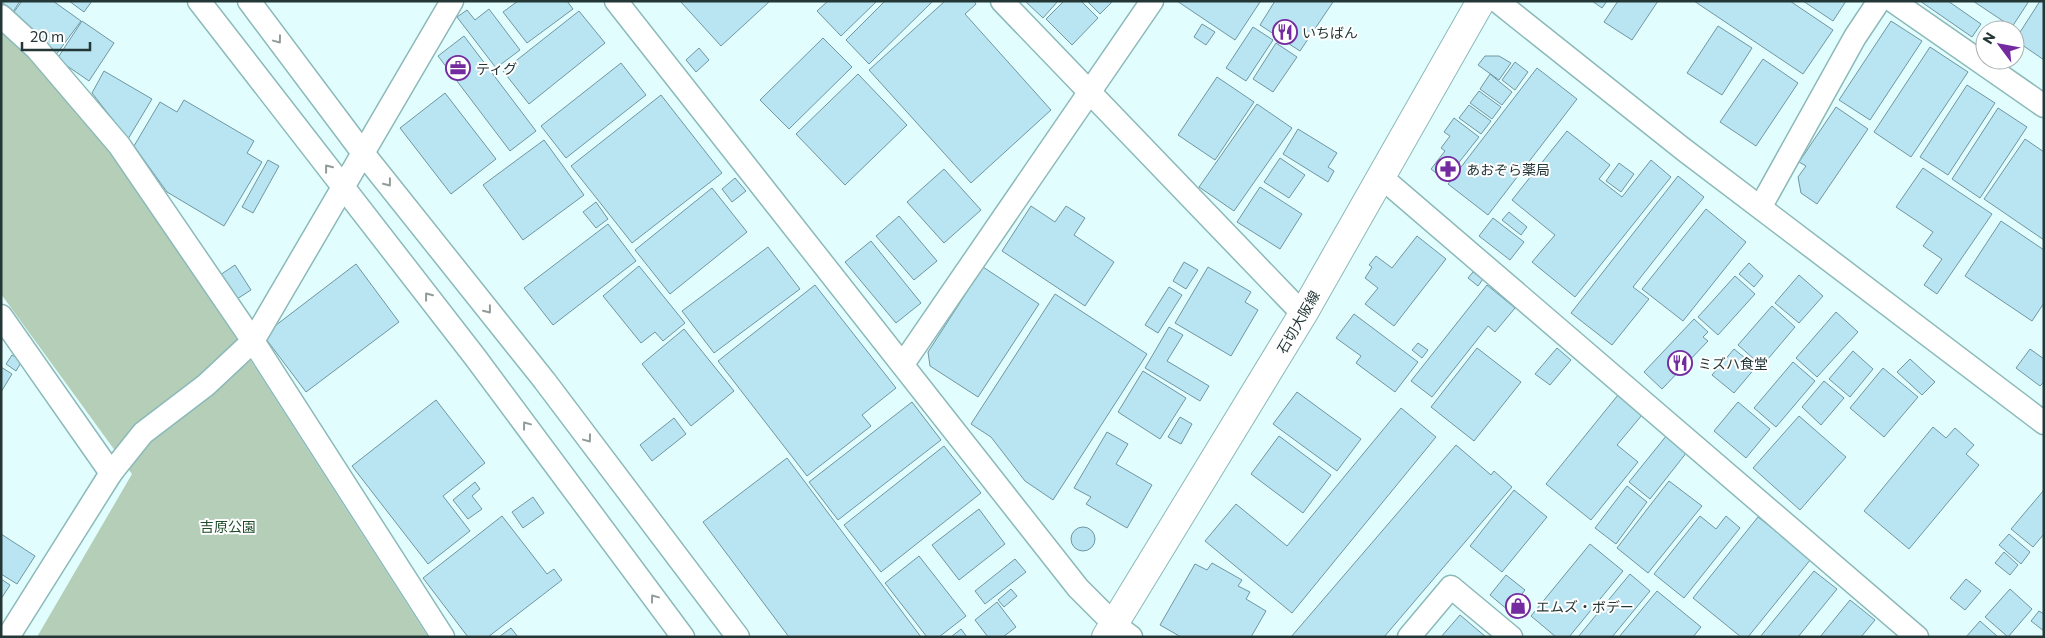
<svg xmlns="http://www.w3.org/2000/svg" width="2045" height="638" font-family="Commissioner,'Noto Sans JP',sans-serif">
<rect width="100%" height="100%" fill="#e2fdfd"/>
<!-- green -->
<path fill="#b4ceb8" d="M1 29 32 56 108 145 231 330 428 637H37L132 474 1 294Z"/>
<!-- building -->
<g fill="#b9e4f1" stroke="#6f97a3">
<path d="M1 1H20L13 12Z"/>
<path d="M22 1H53L81 21 55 56 11 16Z"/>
<path d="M69 1H92L84 12Z"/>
<path d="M518 1H567L573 9 527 43 503 12Z"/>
<path d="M680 1H770L721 46Z"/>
<path d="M828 1H877L841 36 817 11Z"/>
<path d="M885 1H933L869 64 846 40Z"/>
<path d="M945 1H974L976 4 965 14 1051 110 971 183 869 70Z"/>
<path d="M1025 1H1058L1043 18Z"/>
<path d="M1064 1H1081L1098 18 1072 45 1046 19Z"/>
<path d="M1087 1H1113L1100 14Z"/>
<path d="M1177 1H1258L1260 2 1235 40Z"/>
<path d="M1275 1H1332L1333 2 1300 51 1260 25Z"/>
<path d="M1592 1H1607L1602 8Z"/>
<path d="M1618 1H1658L1632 40 1604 22Z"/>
<path d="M1694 1H1790L1833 30 1803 74Z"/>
<path d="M1803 1H1846L1833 21Z"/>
<path d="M1920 1H1948L1981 24 1972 37Z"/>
<path d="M1973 1H2029L2012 27Z"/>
<path d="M2040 1H2044V60L2015 40Z"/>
<path d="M489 9 520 50 496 68 457 17 467 10 475 20Z"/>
<path d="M579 11 605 43 529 104 503 71Z"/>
<path d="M82 21 114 43 89 81 57 59Z"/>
<path d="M1891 21 1922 41 1870 120 1839 100Z"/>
<path d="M1202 24 1215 32 1206 45 1194 37Z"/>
<path d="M1718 26 1752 48 1722 95 1687 73Z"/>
<path d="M1253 27 1273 40 1246 81 1226 68Z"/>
<path d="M464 36 536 131 510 151 438 56Z"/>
<path d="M823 38 852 67 789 129 760 100Z"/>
<path d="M1276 43 1297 57 1273 92 1253 79Z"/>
<path d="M1930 47 1968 72 1911 157 1874 132Z"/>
<path d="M699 48 709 60 696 72 686 60Z"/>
<path d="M1485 56H1499L1511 63 1499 80 1478 65Z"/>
<path d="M1763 59 1798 83 1756 146 1720 122Z"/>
<path d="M1515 62 1528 72 1515 90 1502 80Z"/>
<path d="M621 63 646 95 566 158 541 126Z"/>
<path d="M1537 68 1577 99 1488 215 1448 184Z"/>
<path d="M104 71 152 99 128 139 92 93Z"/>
<path d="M858 74 907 125 845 185 796 134Z"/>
<path d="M1490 74 1512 92 1502 105 1480 89Z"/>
<path d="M1217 77 1254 102 1215 160 1178 135Z"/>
<path d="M1967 85 1995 103 1948 175 1920 157Z"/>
<path d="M1479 91 1501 107 1492 119 1470 103Z"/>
<path d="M445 93 496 159 451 194 400 128Z"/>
<path d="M661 95 722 173 632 243 571 166Z"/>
<path d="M184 100 254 141 247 153 262 162 224 226 167 192 134 146 160 102 177 112Z"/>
<path d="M1257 104 1292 128 1234 211 1199 187Z"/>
<path d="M1469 105 1491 121 1481 134 1459 118Z"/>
<path d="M1836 107 1868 129 1817 204 1801 193 1798 177 1806 166 1799 162Z"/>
<path d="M1998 108 2027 127 1980 198 1952 179Z"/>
<path d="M1454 118 1479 137 1445 180 1431 169 1445 151 1441 148 1450 136 1444 132Z"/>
<path d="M1298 129 1337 153 1328 167 1334 171 1328 182 1283 154Z"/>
<path d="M1567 131 1610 165 1599 179 1622 197 1651 160 1671 177 1575 297 1532 262 1555 235 1512 200Z"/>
<path d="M2025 139 2044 152V240L1984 199Z"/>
<path d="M544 140 584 195 523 240 483 185Z"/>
<path d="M1280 158 1305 175 1289 198 1264 182Z"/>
<path d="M268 160 279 166 253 213 242 207Z"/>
<path d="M1619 163 1634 174 1621 192 1606 181Z"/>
<path d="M1923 168 1992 214 1937 294 1924 285 1942 259 1923 246 1933 232 1896 207Z"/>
<path d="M944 169 981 210 944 243 907 202Z"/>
<path d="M1678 176 1704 197 1633 287 1649 299 1612 345 1571 313Z"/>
<path d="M735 178 746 191 732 202 722 189Z"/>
<path d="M1260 187 1302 214 1280 249 1237 222Z"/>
<path d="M712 188 747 232 670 294 635 250Z"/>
<path d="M596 202 608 219 596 228 583 212Z"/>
<path d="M1031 206 1055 222 1066 206 1085 218 1074 235 1114 262 1085 306 1002 251Z"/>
<path d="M1706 209 1746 242 1683 321 1642 289Z"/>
<path d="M1509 212 1527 227 1521 235 1502 220Z"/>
<path d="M899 216 937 261 914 280 876 236Z"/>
<path d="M1493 218 1524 242 1510 260 1479 236Z"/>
<path d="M2001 221 2044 250V303L2032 321 1965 276Z"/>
<path d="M608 224 636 261 553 325 524 288Z"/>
<path d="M1417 236 1446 259 1394 326 1365 304 1378 288 1365 278 1372 267 1369 265 1376 256 1392 268Z"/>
<path d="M871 241 921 303 896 323 845 262Z"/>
<path d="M768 247 800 289 714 353 682 311Z"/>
<path d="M1184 262 1198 270 1186 289 1173 281Z"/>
<path d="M1749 263 1763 276 1754 287 1739 274Z"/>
<path d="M356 264 399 322 306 392 263 335Z"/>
<path d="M235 265 251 290 237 299 220 275Z"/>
<path d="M639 266 685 323 663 341 655 332 641 343 603 296Z"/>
<path d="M983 267 1039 304 978 397 930 366 928 352Z"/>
<path d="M1208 267 1251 292 1245 302 1258 310 1231 356 1175 323Z"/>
<path d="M1473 272 1483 279 1478 286 1468 278Z"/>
<path d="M1799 275 1823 296 1799 323 1775 303Z"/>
<path d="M1735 276 1755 294 1718 335 1698 317Z"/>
<path d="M815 285 896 388 862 415 871 426 807 476 718 361Z"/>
<path d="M1487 285 1515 308 1495 332 1488 326 1432 397 1411 381Z"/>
<path d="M1169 287 1182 295 1158 333 1145 325Z"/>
<path d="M1055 294 1147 354 1053 500 1025 481 991 437 971 424Z"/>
<path d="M1772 306 1795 327 1762 366 1738 345Z"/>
<path d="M1836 312 1858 332 1817 377 1796 358Z"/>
<path d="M1354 314 1418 362 1395 392 1356 363 1361 356 1336 338Z"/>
<path d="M1694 319 1708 332 1703 337 1708 341 1662 389 1644 372Z"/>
<path d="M1169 327 1183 335 1167 361 1209 386 1200 401 1145 368Z"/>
<path d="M684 329 734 391 691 426 642 364Z"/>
<path d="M1418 343 1428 350 1422 358 1412 350Z"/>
<path d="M1477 348 1521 382 1474 441 1431 407Z"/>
<path d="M1557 348 1571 360 1550 385 1535 374Z"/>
<path d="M1734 349 1756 367 1734 393 1712 375Z"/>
<path d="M2030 349 2044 359V382L2040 386 2016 368Z"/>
<path d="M1853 351 1873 369 1850 397 1829 379Z"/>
<path d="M12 355 22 361 16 371 6 364Z"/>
<path d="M1910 359 1935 382 1922 395 1897 372Z"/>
<path d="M1793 362 1815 381 1776 427 1754 408Z"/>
<path d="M1 367 12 374 1 392Z"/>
<path d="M1883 368 1918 397 1884 437 1850 408Z"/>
<path d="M1143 371 1186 398 1160 439 1118 412Z"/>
<path d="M1824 381 1844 398 1821 425 1802 407Z"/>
<path d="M1297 392 1361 439 1337 471 1273 424Z"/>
<path d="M1618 395 1642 415 1617 445 1638 462 1591 520 1546 484Z"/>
<path d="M436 400 485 463 443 496 470 531 428 564 352 466Z"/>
<path d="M912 402 941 440 838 520 809 482Z"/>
<path d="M1738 402 1770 429 1746 458 1714 431Z"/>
<path d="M1401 408 1436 437 1292 613 1205 541 1236 504 1287 546Z"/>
<path d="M1799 416 1846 457 1800 510 1753 468Z"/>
<path d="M1180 417 1192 424 1181 444 1168 437Z"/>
<path d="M674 418 686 434 652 461 640 445Z"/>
<path d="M1933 427 1946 438 1955 428 1974 445 1966 454 1979 465 1909 549 1864 511Z"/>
<path d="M1107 432 1128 444 1116 464 1152 485 1127 528 1086 504 1091 497 1074 488Z"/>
<path d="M1667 435 1687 452 1650 499 1629 482Z"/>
<path d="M1279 436 1331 475 1303 513 1251 474Z"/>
<path d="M1456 445 1491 475 1494 471 1512 487 1384 637H1291Z"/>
<path d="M944 446 981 493 881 572 844 525Z"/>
<path d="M787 458 921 637H789L703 522Z"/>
<path d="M1669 481 1702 506 1648 573 1617 548Z"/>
<path d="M475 482 480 489 472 496 482 509 468 519 453 500Z"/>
<path d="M1627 486 1647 502 1616 544 1595 528Z"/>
<path d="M1514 490 1547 517 1502 572 1470 546Z"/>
<path d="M2044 490V534L2033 547 2011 529Z"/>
<path d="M533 497 544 513 523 528 512 512Z"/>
<path d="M979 509 1005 544 959 580 932 545Z"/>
<path d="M502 516 547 574 554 569 562 580 488 637H468L423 578Z"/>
<path d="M1700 516 1716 529 1726 516 1740 528 1684 598 1654 574Z"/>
<path d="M1758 517 1811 559 1748 637H1741L1693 598Z"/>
<circle cx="1083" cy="539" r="12"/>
<path d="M1 534 35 556 17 584 1 574Z"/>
<path d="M2009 534 2030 552 2021 564 1999 545Z"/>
<path d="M1590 544 1623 571 1569 637H1556L1531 616Z"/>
<path d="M2004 552 2018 565 2010 575 1995 563Z"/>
<path d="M919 556 966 616 939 637H927L885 583Z"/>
<path d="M1015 559 1026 572 985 604 975 591Z"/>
<path d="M1212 563 1242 580 1238 586 1250 592 1246 599 1266 611 1251 637H1181L1160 625 1195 564 1207 570Z"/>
<path d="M1814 571 1837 589 1798 637H1760Z"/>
<path d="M1630 574 1650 591 1612 637H1578Z"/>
<path d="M1506 575 1525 590 1509 611 1490 595Z"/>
<path d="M1 579 10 585 1 599Z"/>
<path d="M1966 579 1981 591 1965 610 1950 598Z"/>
<path d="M1011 589 1017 596 1004 607 998 600Z"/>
<path d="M2010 589 2032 609 2008 637 1985 617Z"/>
<path d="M1657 591 1701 627 1693 637H1619Z"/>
<path d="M1850 600 1875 620 1861 637H1820Z"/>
<path d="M997 602 1016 627 1003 637H988L975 620Z"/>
<path d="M2039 611 2044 614V631L2031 621Z"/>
<path d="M1460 615 1486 637H1441Z"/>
<path d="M1980 621 1998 637H1966Z"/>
<path d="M511 628 518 637H499Z"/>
<path d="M961 629 967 637H951Z"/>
</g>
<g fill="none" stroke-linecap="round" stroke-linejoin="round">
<defs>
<g id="minor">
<path d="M199 1 475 357 683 637"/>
<path d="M249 1 363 153 544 380 738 637"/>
<path d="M616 1 1078 588 1114 624 1131 637"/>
<path d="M1002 1 1303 314"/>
<path d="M1497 1 1683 149 2044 423"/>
<path d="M1893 1 2044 106"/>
<path d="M1 16 37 49 119 145 253 341 443 637"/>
<path d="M1380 176 1917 637"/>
<path d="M1761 206 1855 37 1879 1"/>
<path d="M1 316 111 473"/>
<path d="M903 364 1152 1"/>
<path d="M8 637 111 473 143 433 206 385 253 341 452 1"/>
<path d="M1409 637 1451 587 1511 637"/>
</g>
<path id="major" d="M1106 637 1303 314 1481 1"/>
</defs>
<!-- minor casing -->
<use href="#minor" stroke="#8cb9b9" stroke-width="25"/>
<!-- major casing -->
<use href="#major" stroke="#8cb9b9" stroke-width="30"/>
<!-- minor -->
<use href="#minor" stroke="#fff" stroke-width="22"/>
<!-- major -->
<use href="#major" stroke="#fff" stroke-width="28"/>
</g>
<!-- one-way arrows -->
<defs><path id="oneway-chevron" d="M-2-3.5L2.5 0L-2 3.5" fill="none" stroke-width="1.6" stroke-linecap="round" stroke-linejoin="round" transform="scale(1.25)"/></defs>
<g stroke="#929b9b">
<use href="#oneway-chevron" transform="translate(278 40) rotate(53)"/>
<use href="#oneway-chevron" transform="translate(328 168) rotate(-128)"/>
<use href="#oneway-chevron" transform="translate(388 183) rotate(52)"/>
<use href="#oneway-chevron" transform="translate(428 296) rotate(-128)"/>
<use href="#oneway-chevron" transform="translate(488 310) rotate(52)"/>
<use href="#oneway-chevron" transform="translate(526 425) rotate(-127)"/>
<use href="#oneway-chevron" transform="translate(588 439) rotate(53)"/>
<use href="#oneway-chevron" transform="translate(654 598) rotate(-127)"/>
</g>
<!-- icons -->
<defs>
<symbol id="restaurant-ring" viewBox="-11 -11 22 22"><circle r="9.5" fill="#fff" stroke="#732b9f" stroke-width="1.5"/><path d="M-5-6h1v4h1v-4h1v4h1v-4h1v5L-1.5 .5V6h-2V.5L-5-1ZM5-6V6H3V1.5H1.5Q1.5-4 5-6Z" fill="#732b9f"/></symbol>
<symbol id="office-ring" viewBox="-11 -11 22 22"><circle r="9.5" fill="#fff" stroke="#732b9f" stroke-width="1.5"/><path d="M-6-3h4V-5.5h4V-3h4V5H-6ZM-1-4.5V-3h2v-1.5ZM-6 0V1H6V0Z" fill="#732b9f"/></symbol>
<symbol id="pharmacy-ring" viewBox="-11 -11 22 22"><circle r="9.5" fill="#fff" stroke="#732b9f" stroke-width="1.5"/><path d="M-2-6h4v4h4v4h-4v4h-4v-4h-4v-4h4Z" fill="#732b9f"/></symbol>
<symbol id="shop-ring" viewBox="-11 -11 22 22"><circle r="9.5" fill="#fff" stroke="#732b9f" stroke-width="1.5"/><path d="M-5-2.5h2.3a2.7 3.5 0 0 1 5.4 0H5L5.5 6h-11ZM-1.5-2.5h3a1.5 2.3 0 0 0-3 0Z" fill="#732b9f"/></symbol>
</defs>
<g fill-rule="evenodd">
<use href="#restaurant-ring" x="1271" y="18" width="28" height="28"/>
<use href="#office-ring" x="444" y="54" width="28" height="28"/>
<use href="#pharmacy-ring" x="1434" y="155" width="28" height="28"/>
<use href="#restaurant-ring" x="1666" y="349" width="28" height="28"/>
<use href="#shop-ring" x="1504" y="592" width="28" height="28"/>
</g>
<g text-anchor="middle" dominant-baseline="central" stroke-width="4" stroke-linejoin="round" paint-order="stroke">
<!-- poi labels -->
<g font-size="14" fill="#243737" stroke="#fff" text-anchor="start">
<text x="1302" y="32">いちばん</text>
<text x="476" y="68">ティグ</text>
<text x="1466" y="169">あおぞら薬局</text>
<text x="1698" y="363">ミズハ食堂</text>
<text x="1536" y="606">エムズ・ボデー</text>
</g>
<!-- street labels -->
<g font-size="14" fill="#243737" stroke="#fff">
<text transform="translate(1298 322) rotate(-60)">石切大阪線</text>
</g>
<!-- park labels -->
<g font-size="14" fill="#1e4c2a" stroke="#fff">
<text x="228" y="526">吉原公園</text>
</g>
</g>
<!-- border -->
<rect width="2045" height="638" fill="none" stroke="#243737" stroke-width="5"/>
<!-- north arrow -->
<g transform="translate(2000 45) rotate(302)"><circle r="24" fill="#ffffff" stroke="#a7afaf"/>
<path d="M0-4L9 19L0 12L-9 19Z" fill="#732b9f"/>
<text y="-8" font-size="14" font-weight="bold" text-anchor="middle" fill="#243737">N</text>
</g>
<!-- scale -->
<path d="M22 42v8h68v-8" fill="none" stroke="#243737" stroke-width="2.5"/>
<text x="30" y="42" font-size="15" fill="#243737" stroke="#ffffff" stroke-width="4" paint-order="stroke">20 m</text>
</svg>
